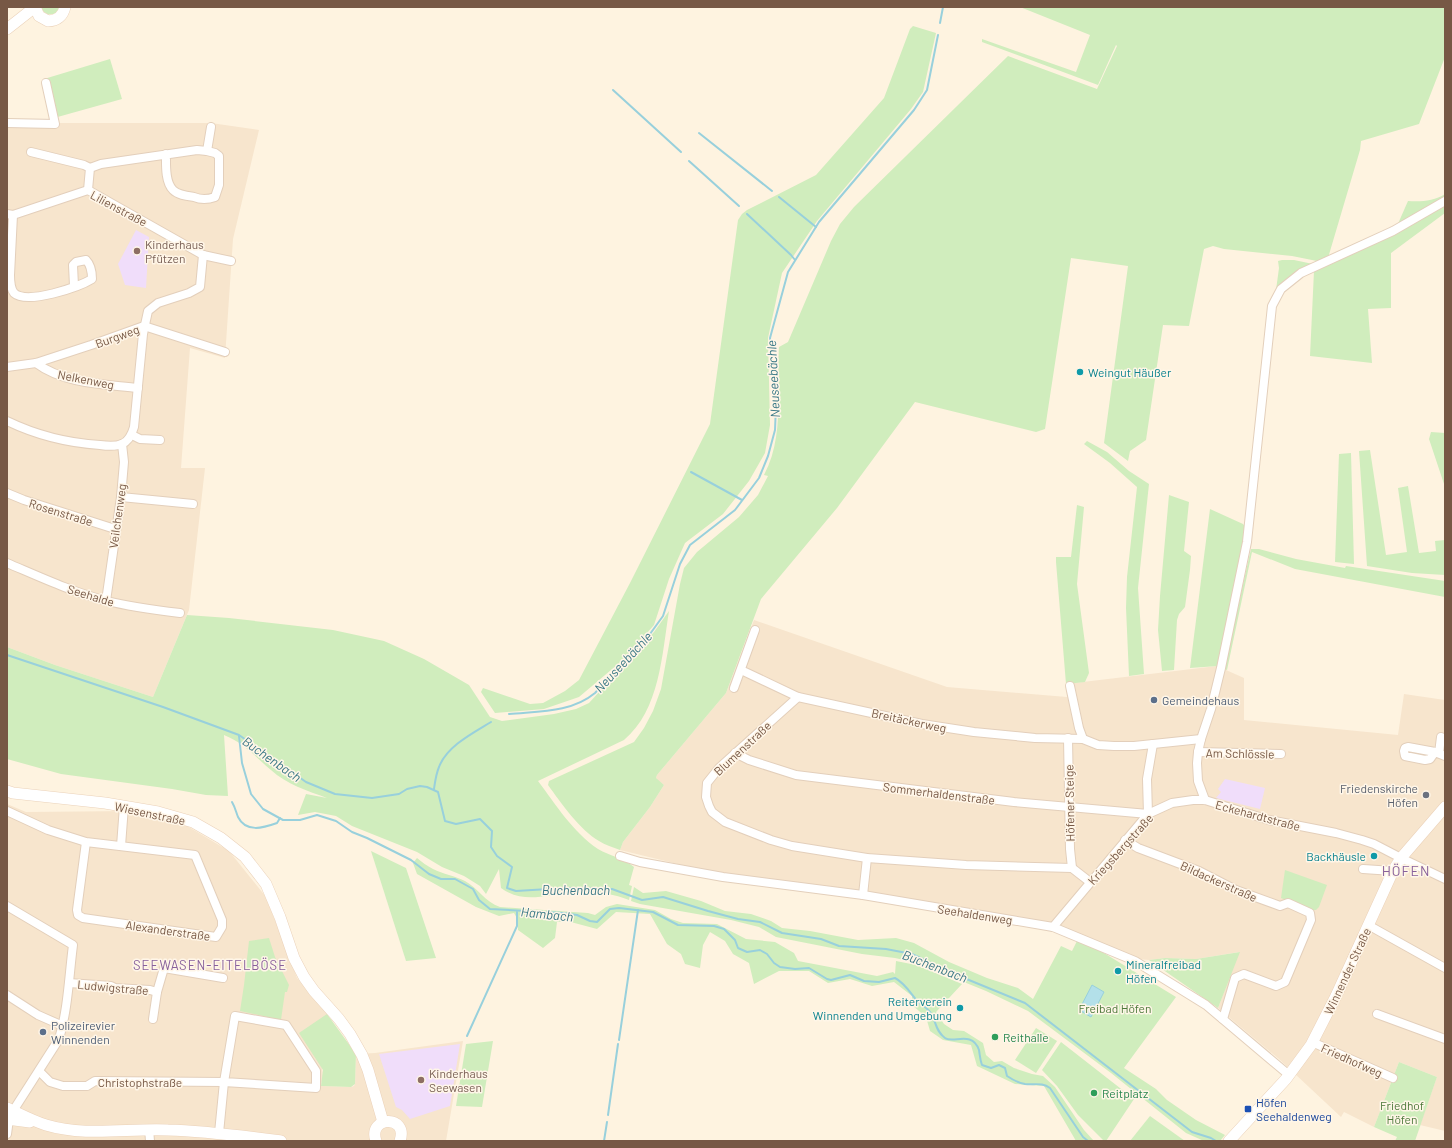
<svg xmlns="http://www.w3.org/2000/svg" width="1452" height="1148" font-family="Barlow,sans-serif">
<rect width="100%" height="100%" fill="#fef3e0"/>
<!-- residential -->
<g fill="#f7e5cd">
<path d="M7 123H211L259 130 233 239 225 358 190 348 181 468H205L189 610 153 697 55 665 7 647Z"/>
<path d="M754 620 947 687 1067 697 1066 684 1217 666 1244 678V720L1398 735 1404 694 1445 700V1131L1420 1125 1437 1077 1399 1062 1374 1127 1344 1112 1341 1117 1279 1059 1218 1008 1239 952 1196 959 1165 958 1149 960 1138 959 1054 925 719 874 620 850 623 842 650 807 664 785 657 780 656 778 657 775 726 693Z"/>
<path d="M7 804 26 812 132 811 177 820 229 851 266 897 297 978 327 1014 322 1067 323 1076 321 1086 351 1087 354 1086 355 1084 356 1054 375 1053 463 1041 446 1141H7Z"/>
</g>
<!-- education -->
<g fill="#f0ddfa">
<path d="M136 230 149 237 146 288 125 285 118 264Z"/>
<path d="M1225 779 1265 788 1260 809 1216 798 1221 792 1218 789Z"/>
<path d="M460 1044 450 1106 410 1119 402 1110 396 1107 379 1054Z"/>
</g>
<!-- green -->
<g fill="#d0edbd">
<path d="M41 7H61L56 13C49 16 44 14 41 7Z"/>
<path d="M1020 7H1445V57L1419 124 1361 141 1360 150 1328 258 1317 261 1292 256 1224 249 1213 246 1204 249 1189 326 1163 325 1146 440 1130 451 1128 461 1104 443 1128 266 1071 258 1045 429 1036 432 915 402 837 508 761 599 726 693 657 775 656 778 664 785 650 807 623 842 620 850C613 847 605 845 599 841 580 830 561 803 548 785L549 781 634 742 644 728 653 711 661 689 680 584 684 568 697 552 739 517 758 495 768 476 764 475C785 435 776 390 779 347L788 342 831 241 840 224 854 207 1008 56 1097 89 1117 46 1116 45 1098 85 982 42V39L1076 72 1090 35Z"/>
<path d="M913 26 936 33 923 92 911 109 817 221 782 273 768 338 770 425 765 453 749 481 723 514 685 543 669 579 654 625 624 659 579 697 544 709 495 713 481 692 483 688 530 704 543 703 565 691 579 680 630 583 710 424 738 220 742 214 747 210 816 175 884 98 910 29Z"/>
<path d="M110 59 122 99 54 118 44 79Z"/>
<path d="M1445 194V199L1397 226 1408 201C1421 202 1434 201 1445 194Z"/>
<path d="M1445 206V213L1391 253V308L1368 309 1372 363 1310 356 1314 271 1392 235Z"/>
<path d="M1282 260H1294L1313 264 1290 276 1276 290 1279 268 1278 261Z"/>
<path d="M1431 432 1445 433V487L1429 439Z"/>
<path d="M1087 441 1107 452 1129 471 1149 484 1138 588 1144 674 1129 676 1126 608 1127 577 1137 487 1110 463 1084 444Z"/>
<path d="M1370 450 1386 555 1407 552 1398 488 1408 486 1419 553 1436 551 1435 541 1445 540V575L1412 573 1367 566 1359 451Z"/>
<path d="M1351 453 1354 564 1335 562 1339 454Z"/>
<path d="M1169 495 1189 502 1184 551 1191 556 1190 570 1185 607 1179 614 1177 620 1174 670 1162 671 1158 630 1160 596Z"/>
<path d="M1077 505 1084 507 1077 584 1089 673 1085 682 1066 684 1056 562V557H1071Z"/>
<path d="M1210 509 1243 524 1247 529 1218 666 1190 668Z"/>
<path d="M1251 549H1259L1296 559 1345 568 1346 566 1445 581V597L1295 569 1252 552 1227 670 1224 669Z"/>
<path d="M669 611C662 654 660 710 624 740L538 781C556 805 573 832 598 849 610 856 624 858 634 867L629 885 632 886 629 900C609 892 591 892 570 893 545 895 523 904 501 888L499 869 486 894 480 886 464 876 442 867 417 852 352 826 336 816 315 812 298 815 306 794 327 798C308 791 286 784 271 770 253 755 247 745 224 735L228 796 206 795 172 789 61 774 7 759V647L55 665 153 697 187 615 229 618 333 630 384 641 424 659 469 685 490 717 502 721 554 714 576 709 589 703 654 632Z"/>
<path d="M371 851 406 868 436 958 406 961Z"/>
<path d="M417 858C422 862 427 866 433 869 443 874 455 876 465 881 478 888 485 902 500 907L573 912 588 913 595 915 606 907 617 904 655 910 671 919 683 923 717 924 746 939 775 942 794 953 798 961 877 976 893 972 895 974 896 961 916 965 962 984 936 1012 944 1024 953 1030 964 1031 983 1043 986 1055 994 1062 1002 1061 1014 1068 1032 1074 1043 1076 1055 1087 1084 1130 1094 1141H1076L1044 1086 1015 1084 977 1066 971 1045 943 1040 930 1031 926 1017 912 1005V996L894 982 872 986 850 979 828 983 809 971H779L754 984 749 963 733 954 725 941 710 932 703 945 700 968 685 964 681 954 667 944 650 914 616 912 597 929 567 921 557 922 555 938 543 948 518 930V920L514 913 499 916 476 907 417 874 413 863Z"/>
<path d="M1285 870 1327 885 1319 907 1316 910H1312L1281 898Z"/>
<path d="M634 887 643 893 666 891 701 901 725 911 751 914 771 921 782 928 810 931 858 940 896 938 914 943 949 962 987 978 1018 988 1033 999 1061 946 1072 951 1077 941 1099 950 1176 997 1124 1068 1156 1089 1167 1100 1196 1120 1225 1135 1220 1141H1204L1186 1133 1111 1073 1028 1011 986 991 917 963 895 958 862 954 776 937 759 927 731 920 640 904 631 901Z"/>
<path d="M269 938 275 957 289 985 287 992H285L281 1020 240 1011 244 985 249 941Z"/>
<path d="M1240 952 1218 1008 1149 960 1165 958 1196 959Z"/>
<path d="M327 1014 356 1054 355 1084 351 1087 321 1086 323 1070 299 1033Z"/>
<path d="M1036 1028 1057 1041 1036 1073 1015 1060Z"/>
<path d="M493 1041 482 1107 456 1106 466 1044Z"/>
<path d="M1061 1042 1134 1099 1106 1141H1104L1078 1115 1057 1086 1042 1070Z"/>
<path d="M1399 1062 1437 1077 1415 1141H1395L1397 1137 1374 1127Z"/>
<path d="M1150 1116 1185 1141H1130Z"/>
</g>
<!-- water -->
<path fill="#b3e0e9" stroke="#98d0dc" d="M1092 985 1104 992 1091 1017 1079 1010Z"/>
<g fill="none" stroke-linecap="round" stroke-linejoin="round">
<!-- stream -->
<g stroke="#98d0dc" stroke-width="2">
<path d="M940 23 943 7"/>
<path d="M613 90 681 152"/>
<path d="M699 133 772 191"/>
<path d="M689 161 739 206"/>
<path d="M779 197 816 227"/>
<path d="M747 214 791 255 795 260"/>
<path d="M691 472 742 500"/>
<path d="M7 655 163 707 239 735 306 782 335 794 372 798 399 794 407 789 420 786 427 787 438 792 445 821 456 824 480 819 492 831 491 847 497 856 512 867 507 888 516 891 565 888 612 889 642 900 663 897 708 911 738 919 760 922 782 933 821 939 839 946 886 949 912 954 947 971 1025 1003 1192 1132 1211 1138 1216 1141"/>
<path d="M509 714C538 711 571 713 595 693L650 634 663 616 680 564 690 545 735 510 759 478 768 456 775 430 776 405 770 338 788 272 819 222 914 110 927 90 938 35"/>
<path d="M239 736 242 763 251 794 263 809 283 820H300L317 815 336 821 352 832 367 838 411 860 429 874 441 879H455L473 889 479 900 490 909 563 913 577 915 590 921 597 922 610 909 619 908 653 912 678 925 714 926 724 929 735 940 738 948 747 952 760 950 767 954 774 963 780 967 795 969 809 968 827 979 831 980 850 975 864 981 879 982 895 978C905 983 911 994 918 1002 922 1005 927 1008 930 1012 936 1020 935 1031 945 1038 953 1044 972 1030 979 1050 980 1056 980 1060 982 1065L991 1068 999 1065 1005 1068 1007 1076C1013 1080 1018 1083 1025 1084 1035 1085 1042 1082 1050 1088L1083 1137 1088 1141"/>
<path d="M434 789C435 782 436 774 439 767 447 746 473 733 491 722"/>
<path d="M232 802C235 807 236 812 238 817 246 833 263 828 277 823L280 818"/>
<path d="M467 1036 517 926V912"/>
<path d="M619 1040 638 910"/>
<path d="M608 1115 618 1044"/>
<path d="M604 1141 607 1122"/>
</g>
<defs>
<g id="street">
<path d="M7 123 55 124 46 83"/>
<path d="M207 151 211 127"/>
<path d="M31 152 84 165 90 168"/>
<path d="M88 190 90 168 101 164 197 150 207 151 215 153 219 156V185L215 197C207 200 201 200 194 197 187 196 178 195 173 190 165 182 166 165 166 154"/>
<path d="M7 214 13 215 88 190 203 255 231 261"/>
<path d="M13 215 10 275C10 281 10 288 14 293 27 305 79 287 92 279 92 272 91 265 86 260L76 262 73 265 74 286"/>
<path d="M36 363C64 384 104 384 138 388"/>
<path d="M7 367 36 363 91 345 144 326 225 352"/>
<path d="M7 421C36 435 68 443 100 445 107 446 115 447 122 444 129 441 132 434 134 427L143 334 148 311 158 303 189 293 200 287 203 255"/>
<path d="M132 435 140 439 160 440"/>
<path d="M7 493 24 500 115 529"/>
<path d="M121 497 193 504"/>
<path d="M7 563C40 577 72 592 107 601 131 607 155 610 180 613"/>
<path d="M106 601 121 497 124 462 122 444"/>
<path d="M741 670 798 697 922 724 974 732 1035 738 1083 739 1098 745 1114 746H1134L1201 739"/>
<path d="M1070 686 1079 728 1083 739"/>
<path d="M734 688 755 630"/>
<path d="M798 697 719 768 707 783 706 797 709 806 712 812 725 822 771 840 792 846 867 858 966 865 1072 868 1090 882"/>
<path d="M1068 738 1070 849 1072 868"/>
<path d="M1198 752 1281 754"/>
<path d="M1435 752 1430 759 1425 760 1405 756 1404 751 1405 748 1408 747 1435 752 1445 756"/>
<path d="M735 753 749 760 796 775 1014 802 1148 814 1147 779 1153 744"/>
<path d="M1439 753 1441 737"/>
<path d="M1205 800 1198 781 1197 763 1198 752 1201 739 1211 709 1221 668 1247 542 1272 306 1281 289 1301 273 1393 231 1445 201"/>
<path d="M7 811 48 830 86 842 195 855 222 920V927L216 937 83 918 78 915 77 910 86 842"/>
<path d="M1125 840 1138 848 1199 871 1236 890 1280 906 1288 903 1310 913 1311 920 1285 982 1276 986 1244 974 1235 978 1223 1019"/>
<path d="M121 846 124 806"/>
<path d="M620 856 640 862 723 877 863 895 1053 927 1135 961 1206 1005 1289 1075"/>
<path d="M1363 869 1393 871"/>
<path d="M863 895 867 858"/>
<path d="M7 906 73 945C69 976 68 1009 59 1039L13 1111 9 1119 7 1134"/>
<path d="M1368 925 1445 968"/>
<path d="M1053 927 1148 814 1172 803 1193 800H1205L1269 820 1336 833 1362 840 1374 844 1401 858 1445 879"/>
<path d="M69 983 111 986 115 988 150 990 157 992"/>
<path d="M7 995 38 1015 63 1026"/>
<path d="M1377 1014 1445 1039"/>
<path d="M153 1019 157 992 164 968 223 978"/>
<path d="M1312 1042 1393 1078"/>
<path d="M39 1071 50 1082 63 1086H87L95 1081 224 1082 316 1088V1071L286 1025 235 1016 224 1082 219 1133"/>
<path d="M149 1129 150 1141"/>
</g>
<g id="secondary">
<path d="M35 7 39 16 48 21C57 21 63 16 65 7"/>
<path d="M7 29 35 7"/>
<path d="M7 791 13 793 105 803 158 812 193 822 221 838 245 857 266 884 280 917 294 958 304 977 314 991 339 1019 350 1034 362 1055 368 1070 383 1122"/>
<path d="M7 1108C20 1114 33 1121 46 1125 86 1137 128 1128 168 1130 206 1131 243 1136 281 1141"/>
<path d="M7 1119 30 1122"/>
<path d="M376 1141C367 1116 409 1114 400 1141"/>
<path d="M1229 1141 1286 1079 1311 1045 1336 996 1393 871 1401 858 1445 807"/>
</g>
</defs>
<!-- street casing -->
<use href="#street" stroke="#e3cfbb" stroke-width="10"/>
<!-- secondary casing -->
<use href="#secondary" stroke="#ebd2ba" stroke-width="12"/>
<!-- street -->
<use href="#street" stroke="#fff" stroke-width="8"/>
<!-- secondary -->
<use href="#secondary" stroke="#fff" stroke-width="11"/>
</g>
<!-- markers -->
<g fill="#8d6e63" stroke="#fff6e8" stroke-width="1.5">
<circle cx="137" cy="251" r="4"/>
<circle cx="421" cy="1080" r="4"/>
</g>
<g fill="#0f9aa8" stroke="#fff6e8" stroke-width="1.5">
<circle cx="1080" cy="372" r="4"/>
<circle cx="1374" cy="856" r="4"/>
<circle cx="1118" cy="971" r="4"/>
<circle cx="960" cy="1008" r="4"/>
</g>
<g fill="#5c6f8a" stroke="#fff6e8" stroke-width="1.5">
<circle cx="1154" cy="700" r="4"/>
<circle cx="43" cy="1032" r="4"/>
</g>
<circle fill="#6b7280" stroke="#fff6e8" stroke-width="1.5" cx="1426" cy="795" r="4"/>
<g fill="#2e9e5b" stroke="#fff6e8" stroke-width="1.5">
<circle cx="995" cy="1037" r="4"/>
<circle cx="1094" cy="1093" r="4"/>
</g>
<rect fill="#1a4fb4" stroke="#fff6e8" stroke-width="1.5" x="1244" y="1105" width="8" height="8" rx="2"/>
<g text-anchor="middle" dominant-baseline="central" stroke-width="3" stroke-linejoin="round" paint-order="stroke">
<!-- street labels -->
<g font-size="12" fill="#775845" stroke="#fff6e8">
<text transform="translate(119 208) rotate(28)">Lilienstraße</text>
<text transform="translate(117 336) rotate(-20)">Burgweg</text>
<text transform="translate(86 379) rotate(11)">Nelkenweg</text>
<text transform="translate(61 512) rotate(17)">Rosenstraße</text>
<text transform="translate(117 516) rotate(-82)">Veilchenweg</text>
<text transform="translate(91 595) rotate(17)">Seehalde</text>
<text transform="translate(909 720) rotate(12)">Breitäckerweg</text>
<text transform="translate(742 748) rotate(-43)">Blumenstraße</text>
<text transform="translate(1240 753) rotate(1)">Am Schlössle</text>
<text transform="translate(939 793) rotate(7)">Sommerhaldenstraße</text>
<text transform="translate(1069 803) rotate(-91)">Höfener Steige</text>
<text transform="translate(150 813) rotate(12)">Wiesenstraße</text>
<text transform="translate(1258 815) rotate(15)">Eckehardtstraße</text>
<text transform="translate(1120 849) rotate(-48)">Kriegsbergstraße</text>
<text transform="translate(1219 881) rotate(24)">Bildackerstraße</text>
<text transform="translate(975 914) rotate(9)">Seehaldenweg</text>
<text transform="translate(168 930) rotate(8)">Alexanderstraße</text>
<text transform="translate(1347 971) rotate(-65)">Winnender Straße</text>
<text transform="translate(113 987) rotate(5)">Ludwigstraße</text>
<text transform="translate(1352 1060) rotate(24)">Friedhofweg</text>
<text x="140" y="1082">Christophstraße</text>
</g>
<!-- education labels -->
<g font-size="12" fill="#785e54" stroke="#fff6e8" text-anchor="start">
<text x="145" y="244">Kinderhaus<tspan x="145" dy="14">Pfützen</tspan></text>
<text x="429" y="1073">Kinderhaus<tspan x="429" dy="14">Seewasen</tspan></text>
</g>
<!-- culture labels -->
<g font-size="12" fill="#0d838f" stroke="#fff6e8" text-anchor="start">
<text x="1088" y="372">Weingut Häußer</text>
<text x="1366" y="856" text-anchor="end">Backhäusle</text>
<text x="1126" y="964">Mineralfreibad<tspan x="1126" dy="14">Höfen</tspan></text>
<text x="952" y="1001" text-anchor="end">Reiterverein<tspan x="952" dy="14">Winnenden und Umgebung</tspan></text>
</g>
<!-- service labels -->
<g font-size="12" fill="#4e5e75" stroke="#fff6e8" text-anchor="start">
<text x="1162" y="700">Gemeindehaus</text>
<text x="51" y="1025">Polizeirevier<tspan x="51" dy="14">Winnenden</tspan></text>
</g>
<!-- worship labels -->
<g font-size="12" fill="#5b616d" stroke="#fff6e8" text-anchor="end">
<text x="1418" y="788">Friedenskirche<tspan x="1418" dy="14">Höfen</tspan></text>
</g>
<!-- park labels -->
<g font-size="12" fill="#4b7839" stroke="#fff6e8">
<text x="1115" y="1008">Freibad Höfen</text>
<text x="1402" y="1105">Friedhof<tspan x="1402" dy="14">Höfen</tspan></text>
</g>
<!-- leisure labels -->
<g font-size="12" fill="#27864d" stroke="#fff6e8" text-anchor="start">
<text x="1003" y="1037">Reithalle</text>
<text x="1102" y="1093">Reitplatz</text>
</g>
<!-- transit labels -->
<g font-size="12" fill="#164399" stroke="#fff6e8" text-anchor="start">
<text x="1256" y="1102">Höfen<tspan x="1256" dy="14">Seehaldenweg</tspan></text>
</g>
<!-- water labels -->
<g font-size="13" font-style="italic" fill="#3a7886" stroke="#fff6e8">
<text transform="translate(773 379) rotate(-93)">Neuseebächle</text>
<text transform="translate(623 662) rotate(-47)">Neuseebächle</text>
<text transform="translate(272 759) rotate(35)">Buchenbach</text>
<text x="576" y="890">Buchenbach</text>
<text transform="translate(547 914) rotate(6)">Hambach</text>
<text transform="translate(935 966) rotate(21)">Buchenbach</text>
</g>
<!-- neighbourhood labels -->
<g font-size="13" letter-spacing="1" fill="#88609b" stroke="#fff6e8">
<text x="210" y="965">SEEWASEN-EITELBÖSE</text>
</g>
<!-- quarter labels -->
<g font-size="14" letter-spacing="1" fill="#88609b" stroke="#fff6e8">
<text x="1406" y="870">HÖFEN</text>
</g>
</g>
<!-- border -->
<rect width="1452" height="1148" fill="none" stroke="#775845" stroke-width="16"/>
</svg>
